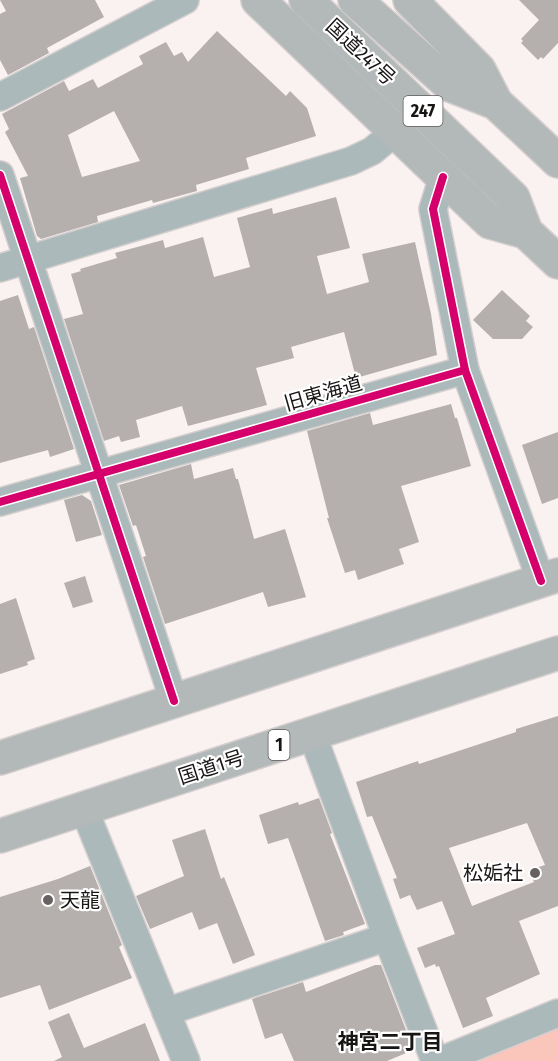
<svg xmlns="http://www.w3.org/2000/svg" width="558" height="1061" font-family="'Fira Sans Condensed','Noto Sans JP',sans-serif">
<rect width="100%" height="100%" fill="#f9f2f0"/>
<!-- forest -->
<path fill="#fac5ba" d="M558 1026V1061H473Z"/>
<!-- building -->
<g fill="#b5afae" fill-rule="evenodd">
<path d="M0 0H95L104 17 47 48 49 53 8 75 0 60V14L6 11Z"/>
<path d="M519 0H558V43L543 59 541 57 538 60 521 43 523 41 521 39 539 20Z"/>
<path d="M217 31 286 96 290 91 307 108 316 136 246 158 249 169 196 185 197 191 153 203 152 200 97 216 98 222 41 239 37 236 20 178 28 176 5 132 9 129 2 114 64 81 69 91 93 79 98 88 143 64 139 56 166 42 174 56 182 52 188 62ZM114 111 140 161 82 177 68 135Z"/>
<path d="M336 197 350 248 317 256 327 294 369 282 362 254 415 242 431 314 437 355 356 378 344 332 291 347 294 358 256 368 267 405 188 426 182 406 136 420 140 437 121 442 119 436 104 441 64 319 83 314 71 274 81 271 80 269 117 258 115 253 163 240 165 248 203 237 214 277 250 267 237 218 272 208 273 214Z"/>
<path d="M502 290 530 316 526 321 533 327 522 339H493L473 320Z"/>
<path d="M18 295 29 329 34 327 74 449 50 457 48 450 0 463V301Z"/>
<path d="M451 404 455 418H457L471 466 401 486 419 542 399 549 404 564 358 580 355 570 345 573 327 518H329L307 431 370 413 373 425Z"/>
<path d="M558 432V498L542 504 522 445Z"/>
<path d="M191 464 194 479 233 468 236 479H238L254 539 285 529 306 597 268 607 263 592 165 624 143 557 146 556 136 525 133 526 119 485Z"/>
<path d="M82 495 91 501 102 535 76 542 64 500Z"/>
<path d="M85 576 93 602 73 608 64 583Z"/>
<path d="M16 598 35 659 27 662 28 665 0 674V604Z"/>
<path d="M558 716V906L519 921 540 974 486 998 493 1016 463 1028 439 966 436 967 435 964 425 968 417 948 455 934 442 901 417 910 410 895 400 899 393 879 397 878 372 816 367 817 356 782 418 761 419 764 516 732V729ZM527 823 545 865 529 870 534 882 472 906 449 848Z"/>
<path d="M319 798 332 833 330 834 365 924 343 932 344 935 325 941 288 838 268 844 259 815 298 802 299 805Z"/>
<path d="M205 829 221 879 224 877 255 955 233 964 217 923 199 930 192 912 150 929 136 896 184 876 172 840Z"/>
<path d="M90 866 122 945 119 947 132 978 49 1010 40 985 0 998V897L58 879Z"/>
<path d="M375 965H381L411 1043 408 1044 411 1051 387 1061H294L282 1033 265 1039 252 999 303 982 306 992Z"/>
<path d="M69 1013 84 1048 145 1023 160 1061H54L62 1057 48 1022Z"/>
</g>
<g fill="none" stroke-linecap="round" stroke-linejoin="round">
<defs>
<g id="minor">
<path d="M0 97 185 0"/>
<path d="M0 175 174 701"/>
<path d="M443 177 433 209 465 370 541 581"/>
<path d="M0 268 351 161 372 151 395 132"/>
<path d="M0 502 465 370"/>
<path d="M312 734 387 937 435 1061"/>
<path d="M84 809 186 1061"/>
<path d="M166 1012 387 937"/>
<path d="M440 1061 558 1013"/>
</g>
<g id="highway">
<path d="M258 0 490 222 526 232"/>
<path d="M306 0 513 198 526 232 558 262"/>
<path d="M355 0 450 85 496 103 558 161"/>
<path d="M410 0 479 70 496 103"/>
<path d="M0 758 558 575"/>
<path d="M0 836 558 653"/>
</g>
</defs>
<!-- minor casing -->
<use href="#minor" stroke="#d4cfce" stroke-width="30"/>
<!-- highway casing -->
<use href="#highway" stroke="#d4cfce" stroke-width="36"/>
<!-- minor -->
<use href="#minor" stroke="#abb9ba" stroke-width="27"/>
<!-- highway -->
<use href="#highway" stroke="#b3b8b9" stroke-width="33"/>
<defs>
<g id="cycleway">
<path d="M0 175 174 701"/>
<path d="M443 177 433 209 465 370 541 581"/>
<path d="M0 502 465 370"/>
</g>
</defs>
<!-- cycleway casing -->
<use href="#cycleway" stroke="#fff" stroke-width="11"/>
<!-- cycleway -->
<use href="#cycleway" stroke="#d6006c" stroke-width="8"/>
</g>
<!-- markers -->
<g fill="#676261" stroke="#fff" stroke-width="2">
<circle cx="535" cy="873" r="6"/>
<circle cx="48" cy="900" r="6"/>
</g>
<g text-anchor="middle" dominant-baseline="central" stroke-width="4.5" stroke-linejoin="round" paint-order="stroke">
<!-- shield labels -->
<g fill="#fff" stroke="#5e5b5a" stroke-width="1.5">
<rect x="403.5" y="96" width="39" height="30" rx="4.5"/>
<rect x="268.5" y="730" width="21" height="30" rx="4.5"/>
</g>
<g font-size="18" font-weight="bold" fill="#191514">
<text x="423" y="111">247</text>
<text x="279" y="745">1</text>
</g>
<!-- street labels -->
<g font-size="20" fill="#191514" stroke="#fff">
<text transform="translate(361 52) rotate(43)">国道247号</text>
<text transform="translate(323 393) rotate(-16)">旧東海道</text>
<text transform="translate(211 767) rotate(-18)">国道1号</text>
</g>
<!-- poi labels -->
<g font-size="20" fill="#191514" stroke="#fff" text-anchor="end">
<text x="523" y="873">松姤社</text>
<text x="60" y="900" text-anchor="start">天龍</text>
</g>
<!-- neighbourhood labels -->
<g font-size="21" font-weight="bold" fill="#191514" stroke="#fff">
<text x="390" y="1042">神宮二丁目</text>
</g>
</g>
</svg>
